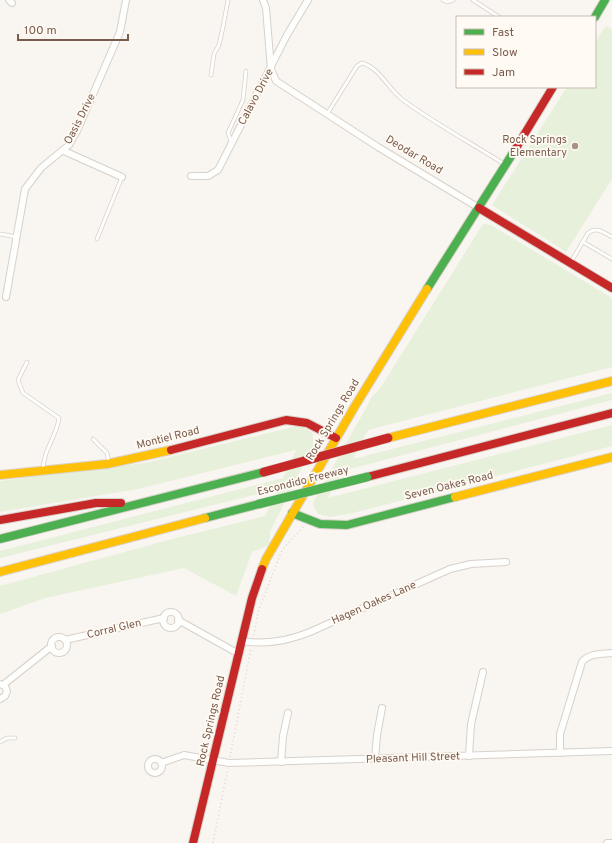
<svg xmlns="http://www.w3.org/2000/svg" width="612" height="843" font-family="Overpass,sans-serif">
<rect width="100%" height="100%" fill="#f9f5f0"/>
<!-- green -->
<g fill="#e7f0db">
<path d="M606 26 612 30V179L566 252 492 205 567 87H595V42Z"/>
<path d="M483 224 491 225 612 298V367L368 430 353 459 612 393V400L342 471 328 498 612 425V446L353 513 331 517 318 514 313 506 314 501 372 397 381 387Z"/>
<path d="M297 426 307 429 313 434V445L270 532 269 545 252 552 236 596 184 568 45 598 0 614V586L172 539 265 516 278 489 0 558V551L283 478 296 450 138 489 0 512V481L145 463Z"/>
</g>
<g fill="none" stroke-linecap="round" stroke-linejoin="round">
<defs>
<g id="lane">
<path d="M443 0 447 2 453 0"/>
<path d="M473 0 499 17"/>
<path d="M211 75 214 54 219 45 223 27 228 0"/>
<path d="M327 114 357 66 362 63C379 67 389 90 403 100 434 123 471 143 504 164"/>
<path d="M232 143 228 133 243 100 246 71"/>
<path d="M0 234 17 237"/>
<path d="M97 239 122 177"/>
<path d="M583 242 612 259"/>
<path d="M571 262 588 233C597 226 604 233 612 237"/>
<path d="M27 362 18 380 23 393 59 418C57 436 43 450 43 470"/>
<path d="M93 439 107 453 109 464"/>
<path d="M0 742 7 738H15"/>
</g>
<g id="street">
<path d="M9 0 12 3"/>
<path d="M263 0 266 8 271 69 276 81 378 147 479 208"/>
<path d="M64 151 122 177"/>
<path d="M191 176H208L218 170 287 35 308 0"/>
<path d="M6 297 25 189 41 168 69 145 77 131 120 32 126 0"/>
<circle cx="171" cy="620" r="8"/>
<path d="M178 620 239 654"/>
<circle cx="59" cy="645" r="8"/>
<path d="M65 640 164 618"/>
<path d="M242 641C266 645 288 641 310 632L450 569 471 564 506 562"/>
<path d="M0 684 5 686 7 691 5 696 0 699"/>
<path d="M3 685 52 646"/>
<path d="M560 753V734L582 662C589 653 602 654 612 653"/>
<path d="M469 756 471 724 483 672"/>
<circle cx="155" cy="766" r="7"/>
<path d="M375 760 377 735 382 708"/>
<path d="M281 762 283 736 288 713"/>
<path d="M161 763 184 755 229 763 612 751"/>
<path d="M607 843H612"/>
</g>
<g id="fast">
<path d="M595 17 605 0"/>
<path d="M427 289 513 153"/>
<path d="M292 513 320 524 347 525 455 497"/>
<path d="M205 518 259 504"/>
<path d="M0 539 264 472"/>
</g>
<g id="slow">
<path d="M388 438 612 381"/>
<path d="M0 475 107 464 171 450"/>
<path d="M455 497 612 457"/>
<path d="M262 569 266 559 355 406 427 289"/>
<path d="M0 572 205 518"/>
</g>
<g id="jam">
<path d="M513 153 553 87"/>
<path d="M479 208 612 288"/>
<path d="M171 450 286 420 307 423 336 438"/>
<path d="M367 477 612 413"/>
<path d="M0 520 96 503H121"/>
<path d="M193 843 252 598 262 569"/>
</g>
</defs>
<!-- lane casing -->
<use href="#lane" stroke="#d7d1cb" stroke-width="4.5"/>
<!-- street casing -->
<use href="#street" stroke="#d7d1cb" stroke-width="8"/>
<!-- fast casing -->
<use href="#fast" stroke="#d9d2cb" stroke-width="10"/>
<!-- slow casing -->
<use href="#slow" stroke="#d9d2cb" stroke-width="10"/>
<!-- jam casing -->
<use href="#jam" stroke="#d9d2cb" stroke-width="10"/>
<!-- path -->
<g stroke="#dcd5d0" stroke-width="1.5" stroke-dasharray="1 3" stroke-linecap="butt">
<path d="M254 635 258 612 282 550 304 526"/>
<path d="M230 757 251 649"/>
<path d="M213 843 228 768"/>
</g>
<!-- lane -->
<use href="#lane" stroke="#fefefd" stroke-width="3"/>
<!-- street -->
<use href="#street" stroke="#fefefd" stroke-width="6"/>
<!-- fast -->
<use href="#fast" stroke="#4caf50" stroke-width="8"/>
<!-- slow -->
<use href="#slow" stroke="#ffc107" stroke-width="8"/>
<!-- jam -->
<use href="#jam" stroke="#c62828" stroke-width="8"/>
<defs>
<path id="fast-bridge" d="M259 504 367 477"/>
<path id="jam-bridge" d="M264 472 388 438"/>
</defs>
<!-- fast-bridge casing -->
<use href="#fast-bridge" stroke="#dad1cc" stroke-width="10" stroke-linecap="butt"/>
<!-- jam-bridge casing -->
<use href="#jam-bridge" stroke="#dad1cc" stroke-width="10" stroke-linecap="butt"/>
<!-- fast-bridge -->
<use href="#fast-bridge" stroke="#4caf50" stroke-width="9"/>
<!-- jam-bridge -->
<use href="#jam-bridge" stroke="#c62828" stroke-width="9"/>
</g>
<!-- markers -->
<circle fill="#a69286" stroke="#fffaf3" stroke-width="1.5" cx="575" cy="146" r="4"/>
<g text-anchor="middle" dominant-baseline="central" stroke-width="3.5" stroke-linejoin="round" paint-order="stroke">
<!-- street labels -->
<g font-size="11" fill="#7a5c4d" stroke="#fffaf3">
<text transform="translate(256 97) rotate(-62)">Calavo Drive</text>
<text transform="translate(80 119) rotate(-63)">Oasis Drive</text>
<text transform="translate(414 155) rotate(31)">Deodar Road</text>
<text transform="translate(333 420) rotate(-59)">Rock Springs Road</text>
<text transform="translate(168 438) rotate(-14)">Montiel Road</text>
<text transform="translate(303 481) rotate(-14)">Escondido Freeway</text>
<text transform="translate(449 486) rotate(-14)">Seven Oakes Road</text>
<text transform="translate(374 603) rotate(-24)">Hagen Oakes Lane</text>
<text transform="translate(114 629) rotate(-13)">Corral Glen</text>
<text transform="translate(211 721) rotate(-77)">Rock Springs Road</text>
<text transform="translate(413 758) rotate(-2)">Pleasant Hill Street</text>
</g>
<!-- poi labels -->
<g font-size="11" fill="#7a5c4d" stroke="#fffaf3" text-anchor="end">
<text x="567" y="140">Rock Springs<tspan x="567" dy="13">Elementary</tspan></text>
</g>
</g>
<!-- legend -->
<rect x="456" y="16" width="140" height="72" fill="#fffaf3" stroke="#cabbb1"/>
<rect x="464" y="29" width="20" height="6" fill="#4caf50" stroke="#cabbb1"/>
<text x="492" y="36" font-size="12" fill="#7a5c4d">Fast</text>
<rect x="464" y="49" width="20" height="6" fill="#ffc107" stroke="#cabbb1"/>
<text x="492" y="56" font-size="12" fill="#7a5c4d">Slow</text>
<rect x="464" y="69" width="20" height="6" fill="#c62828" stroke="#cabbb1"/>
<text x="492" y="76" font-size="12" fill="#7a5c4d">Jam</text>
<!-- scale -->
<path d="M18 34v6h110v-6" fill="none" stroke="#7a5c4d" stroke-width="2"/>
<text x="24" y="34" font-size="12" fill="#7a5c4d" stroke="#fffaf3" stroke-width="3" paint-order="stroke">100 m</text>
</svg>
